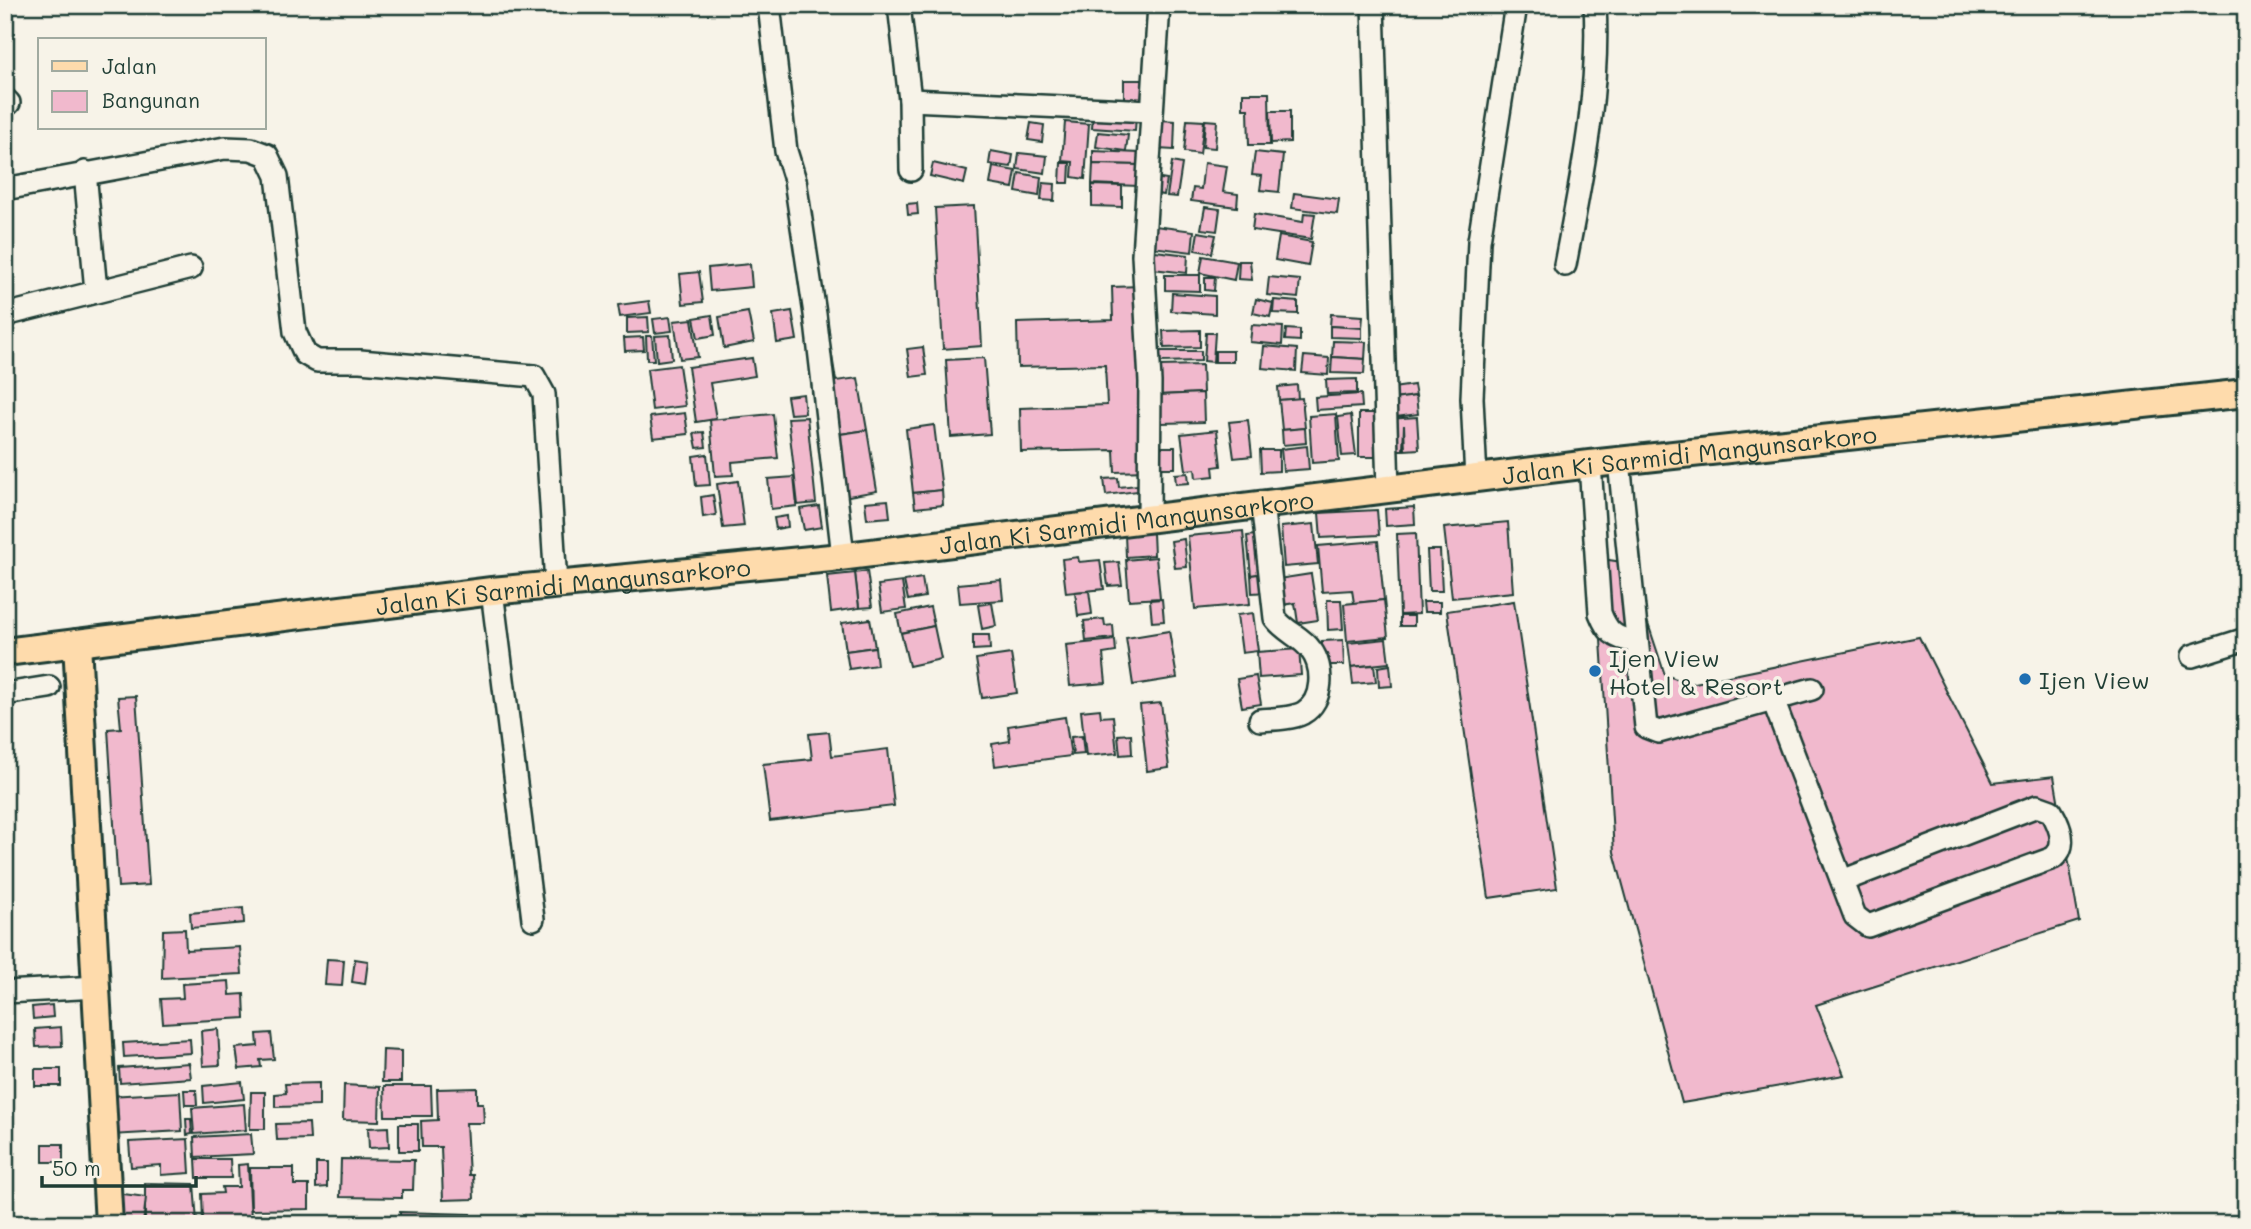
<svg xmlns="http://www.w3.org/2000/svg" width="2251" height="1229" font-family="Mali,sans-serif">
<rect width="100%" height="100%" fill="#f7f3e8"/>
<filter id="ink" filterUnits="userSpaceOnUse"><feTurbulence type="fractalNoise" baseFrequency=".0143" numOctaves="2"/><feDisplacementMap in="SourceGraphic" scale="14" xChannelSelector="R" yChannelSelector="G"/><feConvolveMatrix kernelMatrix="1 2 1 2 8 2 1 2 1" color-interpolation-filters="sRGB"/></filter>
<g filter="url(#ink)">
<!-- building -->
<g fill="#f1b9cd" stroke="#1f3d34" stroke-width="2">
<path d="M1124 80H1145V101L1124 102Z"/>
<path d="M1243 93H1269L1270 145H1249L1248 109H1243Z"/>
<path d="M1270 111H1290V142L1271 143Z"/>
<path d="M1093 113 1136 115 1135 131 1092 128Z"/>
<path d="M1160 120 1175 121 1174 150 1158 149Z"/>
<path d="M1187 120 1204 121 1200 154 1184 152Z"/>
<path d="M1205 120 1217 121 1215 148 1203 147Z"/>
<path d="M1065 122 1089 124 1085 179 1072 177 1073 162 1062 161Z"/>
<path d="M1031 123 1044 125 1042 142 1028 140Z"/>
<path d="M1098 132 1128 135 1126 151 1096 147Z"/>
<path d="M991 151 1013 155 1011 167 989 164Z"/>
<path d="M1093 151 1140 153 1139 165 1093 164Z"/>
<path d="M1255 152 1283 155 1279 192 1260 190 1262 176 1252 175Z"/>
<path d="M1019 153 1047 156 1045 173 1017 169Z"/>
<path d="M1172 162 1182 164 1177 197 1167 196Z"/>
<path d="M933 163 967 171 964 184 930 176Z"/>
<path d="M1061 163H1070L1069 183H1060Z"/>
<path d="M1204 163 1227 166 1223 192 1238 194 1237 207 1191 201 1193 188 1201 189Z"/>
<path d="M1093 164 1139 165 1138 186 1092 184Z"/>
<path d="M993 167 1016 171 1013 188 990 184Z"/>
<path d="M1019 173 1041 177 1039 196 1016 192Z"/>
<path d="M1155 178 1167 180 1164 195 1152 193Z"/>
<path d="M1043 183 1055 184 1054 201 1041 200Z"/>
<path d="M1092 185 1122 186V207L1092 206Z"/>
<path d="M1294 193 1339 199 1337 214 1292 208Z"/>
<path d="M917 203 918 214 908 215 907 204Z"/>
<path d="M974 206 982 346 943 349 935 208Z"/>
<path d="M1205 207 1220 209 1217 231 1201 229Z"/>
<path d="M1304 213 1315 214 1311 239 1252 230 1254 214 1303 222Z"/>
<path d="M1155 226 1194 231 1192 252 1152 247Z"/>
<path d="M1198 232 1216 235 1212 253 1195 250Z"/>
<path d="M1279 236 1312 242 1308 266 1275 260Z"/>
<path d="M1155 251 1188 255 1187 273 1153 269Z"/>
<path d="M1203 256 1237 262 1234 280 1200 273Z"/>
<path d="M1239 261H1250L1252 280 1238 279Z"/>
<path d="M750 264 752 287 710 291 708 268Z"/>
<path d="M699 272 703 302 683 304 680 274Z"/>
<path d="M1165 275H1200V291L1165 290Z"/>
<path d="M1205 277H1215L1214 291 1205 290Z"/>
<path d="M1269 277 1300 280 1298 298 1267 295Z"/>
<path d="M1141 286 1147 471 1115 472 1114 450 1021 452 1020 408 1107 405 1105 365 1018 367 1017 323 1113 320 1112 287Z"/>
<path d="M1172 293 1215 296V314L1171 311Z"/>
<path d="M1256 299 1273 303 1270 317 1253 313Z"/>
<path d="M1274 300 1298 302V314L1273 313Z"/>
<path d="M649 301 651 313 620 317 618 305Z"/>
<path d="M792 311 797 340 777 343 773 314Z"/>
<path d="M825 311 836 381 858 378 867 430 827 436Z"/>
<path d="M748 312 754 342 724 348 719 317Z"/>
<path d="M1331 314 1363 316 1362 328 1330 326Z"/>
<path d="M712 315 715 335 698 338 694 318Z"/>
<path d="M648 317 649 332 627 333V318Z"/>
<path d="M670 317 672 331 655 333 653 319Z"/>
<path d="M692 319 698 357 680 359 674 321Z"/>
<path d="M1252 325 1283 327 1282 345 1250 342Z"/>
<path d="M1330 326 1362 328V338L1330 337Z"/>
<path d="M1286 329 1300 330V341L1285 340Z"/>
<path d="M1200 330V347L1164 348 1163 331Z"/>
<path d="M1206 333H1215L1213 362 1204 361Z"/>
<path d="M670 335 672 359 657 361 655 336Z"/>
<path d="M646 336H652L654 360H647Z"/>
<path d="M643 337 644 350 625 351 624 338Z"/>
<path d="M1333 341 1366 342 1365 359 1332 357Z"/>
<path d="M1264 346 1297 349 1296 371 1262 368Z"/>
<path d="M923 347 927 375 911 377 907 349Z"/>
<path d="M1158 351H1201V361L1159 362Z"/>
<rect x="1215" y="351" width="18" height="11"/>
<path d="M1304 356 1329 358 1328 375 1302 373Z"/>
<path d="M1332 357 1365 359 1364 374 1331 373Z"/>
<path d="M752 358 755 376 710 383 716 419 696 422 688 367Z"/>
<path d="M984 358 990 434 951 437 946 360Z"/>
<path d="M679 365 685 406 652 410 647 369Z"/>
<path d="M1202 365 1203 393 1160 395 1159 366Z"/>
<path d="M1357 379V393L1327 394 1326 380Z"/>
<path d="M1297 385 1298 399 1279 400 1278 387Z"/>
<path d="M1414 385 1416 396 1387 400 1386 389Z"/>
<path d="M1203 393 1204 422 1161 423 1160 395Z"/>
<path d="M803 394 805 413 790 414 787 396Z"/>
<path d="M1361 394 1362 407 1316 410 1315 397Z"/>
<path d="M1416 396 1418 414 1389 418 1387 400Z"/>
<path d="M1302 398 1305 428 1282 430 1279 400Z"/>
<path d="M685 413 688 434 653 438 650 417Z"/>
<rect x="1359" y="413" width="20" height="44"/>
<path d="M773 414 778 458 732 462 733 475 715 476 710 420Z"/>
<path d="M1336 414 1339 461 1312 463 1309 416Z"/>
<path d="M1351 415 1356 455 1342 456 1338 417Z"/>
<path d="M807 417 816 503 798 505 788 418Z"/>
<path d="M1417 417 1419 449 1405 450 1404 425 1403 450H1389L1388 419Z"/>
<path d="M1248 420 1252 456 1234 458 1229 422Z"/>
<path d="M934 425 942 490 913 493 906 429Z"/>
<path d="M1305 428 1306 443 1283 445 1282 430Z"/>
<path d="M867 430 877 491 837 498 827 436Z"/>
<path d="M1217 430 1221 466 1213 467 1214 476 1196 478 1195 469 1186 470 1181 434Z"/>
<path d="M704 432 706 447 697 448 694 433Z"/>
<path d="M1307 446 1309 469 1283 471 1281 449Z"/>
<rect x="1156" y="447" width="19" height="21"/>
<path d="M1260 450H1279V471L1261 472Z"/>
<path d="M707 454 710 485 696 486 693 456Z"/>
<path d="M1188 473 1189 483 1176 484 1175 474Z"/>
<path d="M794 477 797 506 771 509 768 479Z"/>
<path d="M1118 478 1119 487 1137 485 1138 491 1106 495 1104 479Z"/>
<path d="M738 481 744 526 723 528 717 484Z"/>
<path d="M942 490 943 505 915 508 913 493Z"/>
<path d="M713 495 716 515 703 517 701 497Z"/>
<path d="M888 500 890 517 867 519 865 502Z"/>
<path d="M819 506 822 527 804 530 800 509Z"/>
<path d="M1414 507 1415 524 1386 526 1385 509Z"/>
<path d="M1377 510 1379 535 1321 538 1319 513Z"/>
<path d="M787 516 788 527 776 529 774 518Z"/>
<path d="M1508 522 1513 592 1452 598 1444 528Z"/>
<path d="M1314 524 1318 564 1284 567 1281 527Z"/>
<path d="M1243 531 1250 604 1195 609 1188 536Z"/>
<path d="M1153 533 1154 555 1126 557 1125 535Z"/>
<path d="M1416 533 1419 614 1400 615 1397 534Z"/>
<path d="M1262 534 1266 573 1251 575 1247 536Z"/>
<path d="M1184 539 1187 567 1175 568 1171 541Z"/>
<path d="M1378 541 1384 600 1354 603 1352 590 1322 592 1318 546Z"/>
<path d="M1427 550H1440L1442 591H1429Z"/>
<path d="M1078 557 1079 562 1100 560 1104 589 1066 593 1062 559Z"/>
<path d="M1156 557 1160 598 1129 600 1126 560Z"/>
<path d="M1596 558 1628 563 1665 675 1690 684 1919 637 1993 783 2054 776 2079 921 1816 1005 1844 1075 1682 1103 1614 852Z"/>
<path d="M1119 562 1122 585 1108 586 1105 563Z"/>
<path d="M867 571 872 607 859 608 855 573Z"/>
<path d="M855 573 859 608 831 612 827 576Z"/>
<path d="M1266 573 1268 592 1252 593 1251 575Z"/>
<path d="M1311 574 1318 620 1298 623 1295 603 1282 605 1278 579Z"/>
<path d="M922 578 925 597 908 600 904 581Z"/>
<path d="M1001 580 1003 600 960 603 958 584Z"/>
<path d="M902 582 906 609 882 612 878 585Z"/>
<path d="M1089 591 1092 614 1078 616 1075 592Z"/>
<path d="M1162 599 1164 621 1152 622 1150 600Z"/>
<path d="M1327 600H1341L1343 629 1328 630Z"/>
<path d="M1384 600 1388 637 1347 641 1344 604Z"/>
<path d="M1514 601 1557 888 1489 898 1447 611Z"/>
<path d="M1423 602H1440V612H1424Z"/>
<path d="M992 603 996 626 982 629 978 605Z"/>
<path d="M930 607 934 626 901 633 897 614Z"/>
<path d="M1253 613 1258 651 1242 653 1237 615Z"/>
<rect x="1400" y="616" width="14" height="10"/>
<path d="M870 619 875 647 846 651 842 623Z"/>
<path d="M1104 619 1105 626 1113 625 1114 638 1086 641 1084 621Z"/>
<path d="M934 626 941 659 909 666 901 633Z"/>
<path d="M1169 631 1177 678 1133 685 1126 638Z"/>
<path d="M973 635H989L990 649 973 650Z"/>
<path d="M1386 639 1389 663 1351 667 1348 643Z"/>
<path d="M1115 640 1116 652 1103 654 1106 683 1070 686 1066 645Z"/>
<path d="M1343 640 1344 665H1322V641Z"/>
<path d="M875 647 877 665 849 669 846 651Z"/>
<path d="M1299 649 1301 675 1259 678 1257 652Z"/>
<path d="M1011 654 1017 693 982 698 976 659Z"/>
<path d="M1374 665 1376 682 1353 684 1351 667Z"/>
<path d="M1390 665 1392 686 1379 687 1378 667Z"/>
<path d="M1256 676 1261 704 1242 707 1237 679Z"/>
<path d="M136 696 149 885 118 887 108 729 121 728 118 697Z"/>
<path d="M1161 703 1169 768 1147 771 1140 705Z"/>
<path d="M1100 709 1101 717 1113 716 1117 753 1086 756 1081 711Z"/>
<path d="M1065 717 1071 756 995 766 992 744 1010 741 1008 726Z"/>
<path d="M829 732 832 756 888 749 894 806 770 821 763 764 812 759 809 734Z"/>
<path d="M1131 734 1132 754 1120 755 1118 735Z"/>
<path d="M1082 736 1084 754 1073 755 1071 737Z"/>
<path d="M243 908 244 923 191 928 190 913Z"/>
<path d="M185 929 186 950 240 947 242 974 162 978 163 930Z"/>
<path d="M327 959 344 960 342 986 325 985Z"/>
<path d="M355 959 368 961 365 984 352 982Z"/>
<path d="M229 981 230 995 244 994 245 1018 163 1023 161 999 183 998 182 984Z"/>
<path d="M52 1005 53 1017 33 1019 32 1007Z"/>
<path d="M61 1027 62 1046 36 1047 35 1029Z"/>
<path d="M218 1029 220 1065 203 1066 201 1031Z"/>
<path d="M271 1033 274 1059 260 1060 261 1067 239 1069 236 1048 258 1046 257 1034Z"/>
<path d="M190 1039 191 1053 124 1057 123 1043Z"/>
<path d="M383 1050 401 1051V1082H382Z"/>
<path d="M189 1063 191 1078 120 1083 119 1068Z"/>
<rect x="35" y="1069" width="26" height="17"/>
<path d="M242 1082 244 1099 204 1103 203 1086Z"/>
<path d="M319 1083V1106L275 1107V1094L286 1093 285 1084Z"/>
<path d="M344 1085 380 1087 379 1121 343 1120Z"/>
<path d="M384 1086H431L432 1116H385Z"/>
<path d="M477 1088V1103H483L484 1123H466L469 1175H473L474 1199 443 1200 441 1147H422L421 1121 438 1120 437 1089Z"/>
<path d="M184 1090H196L197 1105H185Z"/>
<path d="M180 1092 182 1131 111 1135 109 1096Z"/>
<path d="M251 1092H265V1129H250Z"/>
<path d="M244 1104 246 1130 194 1134 192 1108Z"/>
<path d="M186 1119H191L192 1134 187 1135Z"/>
<path d="M309 1123 310 1139 277 1140 276 1124Z"/>
<rect x="399" y="1124" width="19" height="27"/>
<path d="M388 1127 389 1147 369 1148 368 1128Z"/>
<path d="M251 1134 253 1154 195 1157 194 1137Z"/>
<path d="M188 1139 190 1173 161 1175V1165L131 1167 129 1142Z"/>
<rect x="43" y="1144" width="20" height="18"/>
<path d="M196 1159H230L231 1178H197Z"/>
<path d="M341 1159 414 1160 413 1190H402V1198L340 1197Z"/>
<path d="M316 1163H327V1187L316 1188Z"/>
<path d="M248 1164 251 1220 203 1222 202 1194 223 1193 222 1187H239L238 1165Z"/>
<path d="M250 1168H294V1185H309V1209L251 1210Z"/>
<path d="M145 1183 194 1184 197 1222 145 1224Z"/>
<path d="M116 1193 146 1197 143 1224H113Z"/>
<path d="M400 1212 470 1214V1224H400Z"/>
<path d="M343 1215 375 1218V1224H343Z"/>
</g>
<g fill="none" stroke-linecap="round" stroke-linejoin="round">
<defs>
<g id="minor">
<path d="M769 5 786 151 795 180 815 314 843 556"/>
<path d="M899 5 910 100 911 170"/>
<path d="M1373 5 1388 489"/>
<path d="M5 99 9 103"/>
<path d="M910 100 1151 111"/>
<path d="M85 172 96 291"/>
<path d="M5 189 225 148 251 149 267 155 277 176 295 332 305 354 317 361H360L534 376 544 394 556 584"/>
<path d="M1565 265C1581 180 1600 92 1595 5"/>
<path d="M5 315 191 268"/>
<path d="M1619 461 1646 727 1659 732 1812 689"/>
<path d="M1590 464 1600 613C1607 631 1614 639 1635 641"/>
<path d="M1476 479 1472 398 1479 241 1516 5"/>
<path d="M1149 517 1150 382 1143 255 1159 5"/>
<path d="M492 591 533 919"/>
<path d="M2192 656 2246 639"/>
<path d="M5 694 49 687"/>
<path d="M1773 700 1855 916 1868 926 2053 858C2068 846 2060 826 2051 811L2037 806 1842 881"/>
<path d="M1260 720C1273 719 1291 719 1303 713 1324 701 1324 667 1311 650 1301 636 1285 632 1275 618L1262 503"/>
<path d="M5 992 98 987"/>
</g>
<g id="major">
<path d="M77 643 109 1224"/>
<path id="s1" d="M5 652 492 591 831 558 1590 464 2246 393"/>
</g>
</defs>
<!-- minor casing -->
<use href="#minor" stroke="#1f3d34" stroke-width="26"/>
<!-- major casing -->
<use href="#major" stroke="#1f3d34" stroke-width="32"/>
<!-- minor -->
<use href="#minor" stroke="#f7f3e8" stroke-width="21"/>
<!-- major -->
<use href="#major" stroke="#fedbac" stroke-width="26"/>
</g>
</g>
<!-- markers -->
<g fill="#1f6fb2" stroke="#f7f3e8" stroke-width="2.5">
<circle cx="1595" cy="671" r="7"/>
<circle cx="2025" cy="679" r="7"/>
</g>
<g text-anchor="middle" dominant-baseline="central" stroke-width="7" stroke-linejoin="round" paint-order="stroke">
<!-- street labels -->
<g font-size="24" fill="#1f3d34" stroke="#f7f3e8">
<text stroke="none"><textPath href="#s1" startOffset="1696">Jalan Ki Sarmidi Mangunsarkoro</textPath></text>
<text stroke="none"><textPath href="#s1" startOffset="1129">Jalan Ki Sarmidi Mangunsarkoro</textPath></text>
<text stroke="none"><textPath href="#s1" startOffset="562">Jalan Ki Sarmidi Mangunsarkoro</textPath></text>
</g>
<!-- poi labels -->
<g font-size="24" fill="#1f3d34" stroke="#f7f3e8" text-anchor="start">
<text x="1609" y="657">Ijen View<tspan x="1609" dy="28">Hotel &amp; Resort</tspan></text>
<text x="2039" y="679">Ijen View</text>
</g>
</g>
<!-- margin -->
<rect width="2251" height="1229" fill="none" stroke="#f7f3e8" stroke-width="28"/>
<rect x="14" y="14" width="2223" height="1201" fill="none" stroke="#1f3d34" stroke-width="2.5" filter="url(#ink)"/>
<!-- legend -->
<rect x="38" y="38" width="228" height="91" fill="#f7f3e8" stroke="#a1aaa0" stroke-width="2"/>
<rect x="52" y="61" width="35" height="10" fill="#fedbac" stroke="#a1aaa0" stroke-width="2"/>
<text x="102" y="74" font-size="21" fill="#1f3d34">Jalan</text>
<rect x="52" y="91" width="35" height="21" fill="#f1b9cd" stroke="#a1aaa0" stroke-width="2"/>
<text x="102" y="108" font-size="21" fill="#1f3d34">Bangunan</text>
<!-- scale -->
<path d="M42 1176v10h154v-10" fill="none" stroke="#1f3d34" stroke-width="3.5"/>
<text x="52" y="1176" font-size="21" fill="#1f3d34" stroke="#f7f3e8" stroke-width="5" paint-order="stroke">50 m</text>
</svg>
